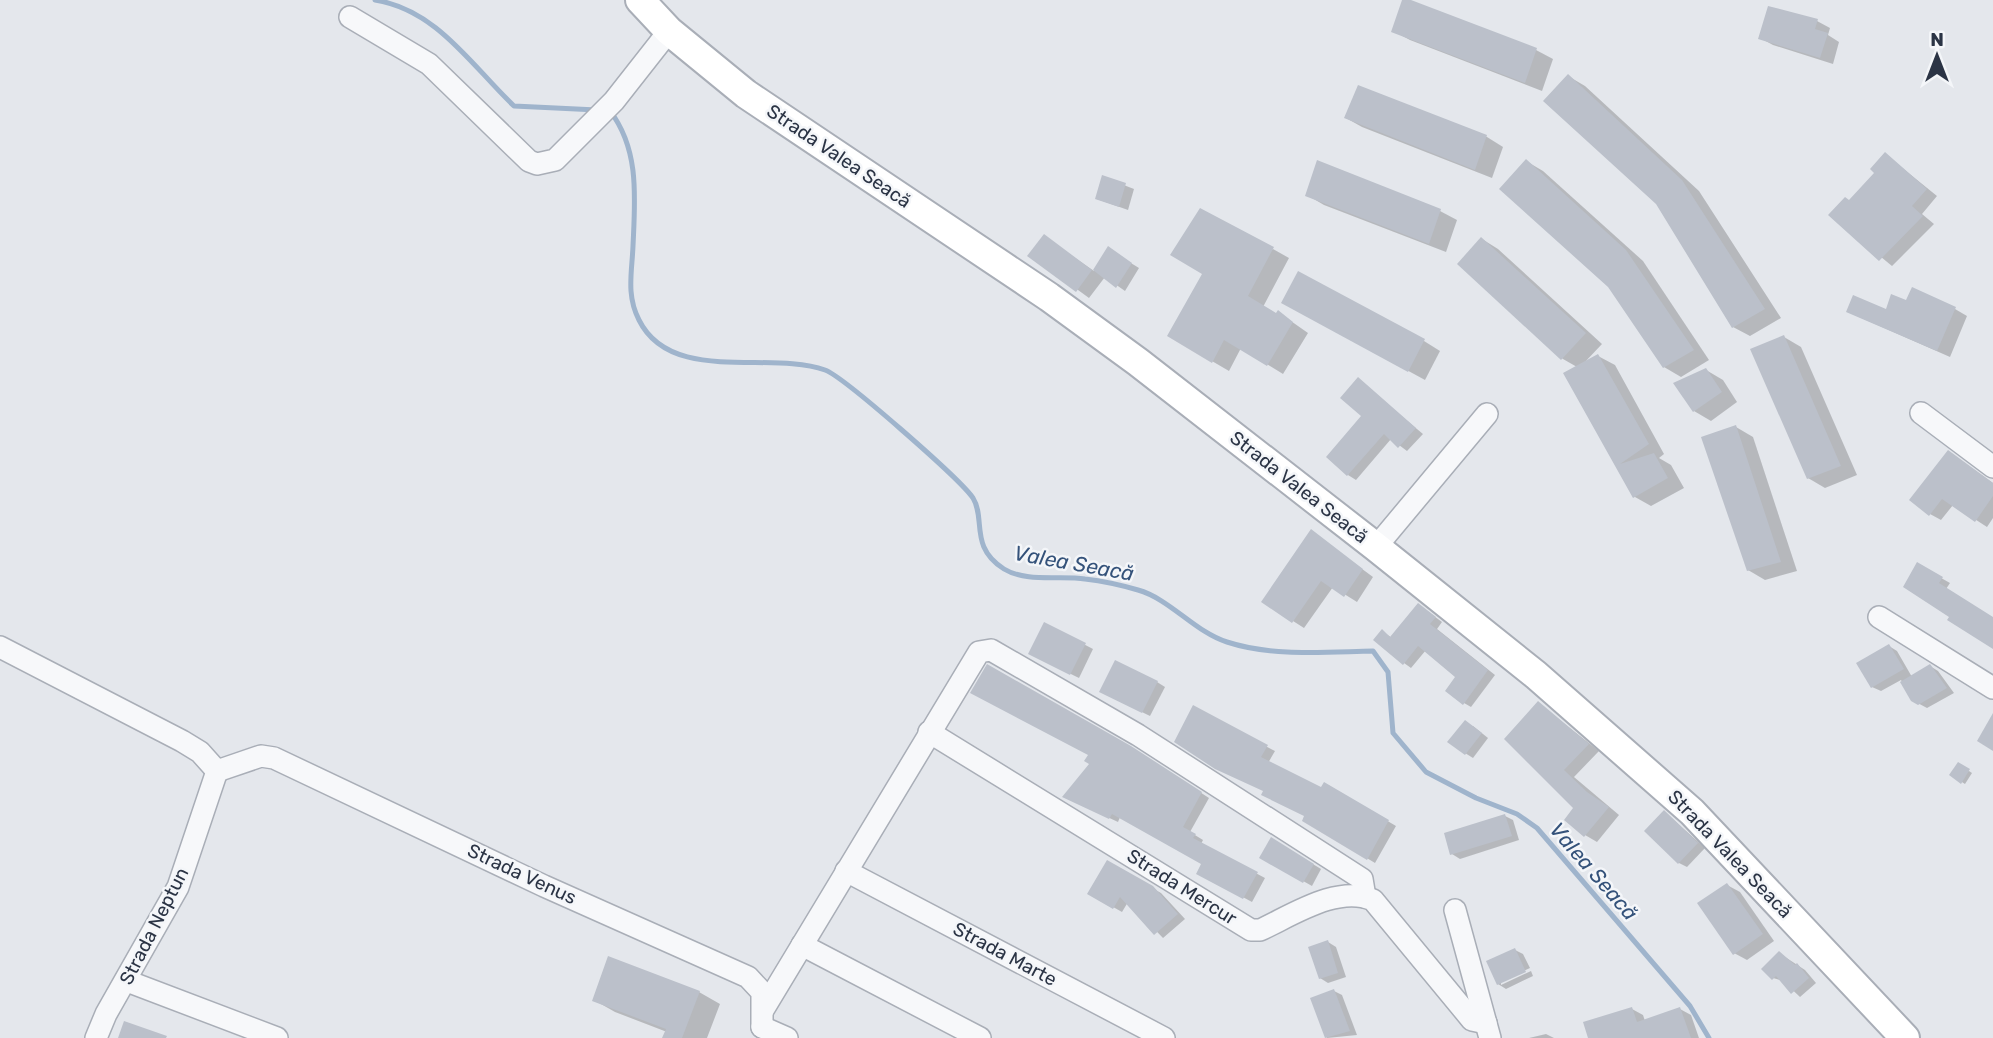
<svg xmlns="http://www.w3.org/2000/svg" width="1993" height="1038" font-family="Rubik,sans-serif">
<rect width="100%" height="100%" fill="#e4e7ec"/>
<!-- shadow -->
<g fill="#0003">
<path d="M1404 0 1536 50 1553 59 1542 91 1410 40 1393 31Z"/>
<path d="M1817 21 1830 28 1828 35 1839 42 1833 64 1773 45 1760 38Z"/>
<path d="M1568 76 1585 86 1699 191 1781 318 1750 336 1733 327 1657 203Z"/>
<path d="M1359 87 1487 137 1503 147 1492 178 1362 127 1346 118Z"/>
<path d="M1885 154 1937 196 1922 214 1934 224 1892 266 1830 215 1850 202 1877 173Z"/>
<path d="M1526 161 1543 171 1643 261 1709 360 1681 377 1664 367Z"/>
<path d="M1103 177 1134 189 1128 210 1097 199Z"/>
<path d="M1307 195 1440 211 1457 220 1446 252 1324 205Z"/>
<path d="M1045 237 1094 271 1108 249 1139 268 1125 291 1105 277 1089 298 1030 255Z"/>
<path d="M1482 239 1498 249 1602 344 1585 362 1598 356 1615 365 1664 454 1659 458 1671 465 1684 488 1651 506 1635 497 1566 373 1577 367 1563 359 1459 264Z"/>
<path d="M1273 249 1289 258 1263 307 1277 315 1278 312 1308 333 1283 374 1241 348 1229 371 1169 336Z"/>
<path d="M1907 303 1955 309 1967 316 1950 357 1848 312 1886 311Z"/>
<path d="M1300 312 1424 341 1440 351 1425 380Z"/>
<path d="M1784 337 1801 347 1857 475 1825 488 1808 478Z"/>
<path d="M1706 370 1723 380 1737 402 1711 421 1694 411Z"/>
<path d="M1358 380 1423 434 1407 451 1391 439 1356 480 1348 475 1364 416Z"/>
<path d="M1736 427 1753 437 1797 571 1765 580 1748 570Z"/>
<path d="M1949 452 1993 483V518L1987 527 1953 505 1941 520 1930 514Z"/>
<path d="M1312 532 1373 577 1357 602 1333 587 1304 628 1293 621Z"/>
<path d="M1918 565 1950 583 1946 589 1993 619V647L1951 616Z"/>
<path d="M1419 605 1442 622 1437 629 1495 675 1471 707 1464 703 1457 676 1426 650 1411 668 1404 663 1382 631 1392 638Z"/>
<path d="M1045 624 1093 649 1079 678 1038 658Z"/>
<path d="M1889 646 1897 651 1912 677 1930 666 1938 671 1954 693 1927 708 1912 700 1901 680 1881 691 1872 687Z"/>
<path d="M1157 682 1165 687 1150 716 1109 696Z"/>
<path d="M1538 703 1599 751 1574 777 1619 815 1597 842 1585 835Z"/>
<path d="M1193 708 1275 751 1268 763 1322 790 1325 784 1396 826 1375 863 1304 820 1307 816 1265 790Z"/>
<path d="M1473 726 1488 738 1473 758 1465 753Z"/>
<path d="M1140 753 1209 798 1190 832 1203 840 1201 844 1265 878 1252 902 1198 873 1203 864 1120 817 1118 822 1073 801Z"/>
<path d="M1969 771 1972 773 1965 784 1951 775Z"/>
<path d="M1665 812 1705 848 1687 867 1679 863Z"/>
<path d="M1505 816 1513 820 1519 840 1460 859 1452 854Z"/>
<path d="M1272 839 1321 869 1312 886 1262 858Z"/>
<path d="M1107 863 1161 893 1185 919 1163 938 1128 902 1122 912 1090 894Z"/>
<path d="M1727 885 1740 892 1774 941 1747 960 1734 953Z"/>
<path d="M1328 942 1336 947 1346 977 1328 983 1320 978Z"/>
<path d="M1515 950 1523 954 1530 968 1501 981V985L1531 971 1533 976 1506 989 1498 984Z"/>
<path d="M1779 953 1805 970 1816 983 1800 997 1783 981 1773 978Z"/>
<path d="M1334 991 1342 995 1357 1035 1327 1038 1312 999Z"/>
<path d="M699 992 720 1004 707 1038H664L667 1032 615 1012 594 1000Z"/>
<path d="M1632 1009 1643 1015 1645 1021 1680 1009 1691 1015 1699 1038H1590Z"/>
<path d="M1546 1034 1554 1038H1529Z"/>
</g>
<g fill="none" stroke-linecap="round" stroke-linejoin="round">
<!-- stream -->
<g stroke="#9fb4cc" stroke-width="5">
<path d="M375 0C437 10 471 65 514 106L597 110"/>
<path d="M610 111C640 150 635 199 633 246 632 272 626 295 639 320 671 385 771 350 825 370 844 377 960 479 973 498 986 519 969 547 1004 569 1027 583 1060 575 1085 579 1102 581 1121 585 1138 590 1170 599 1195 632 1227 642 1273 657 1325 652 1373 651L1388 672 1393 733 1426 772 1476 798 1517 814 1537 828 1690 1006 1709 1038"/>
</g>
</g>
<!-- building -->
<g fill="#bbc0ca">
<path d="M1402 0H1411L1537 48 1525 83 1391 32Z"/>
<path d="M1768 6 1818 19 1815 29 1828 33 1820 58 1758 39Z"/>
<path d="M1568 74 1682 180 1765 309 1732 328 1656 204 1543 101Z"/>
<path d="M1358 85 1487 135 1475 170 1344 118Z"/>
<path d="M1885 152 1927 189 1912 206 1923 216 1879 261 1828 215 1845 197 1849 200 1874 173 1870 169Z"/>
<path d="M1526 159 1626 250 1694 350 1663 368 1608 287 1499 189Z"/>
<path d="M1317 160 1441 209 1429 244 1305 196Z"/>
<path d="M1102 175 1126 183 1119 207 1095 199Z"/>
<path d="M1200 208 1274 247 1248 296 1276 313 1278 310 1293 322 1267 366 1224 340 1212 363 1167 336 1202 274 1170 255Z"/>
<path d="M1044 234 1092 270 1076 292 1027 256Z"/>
<path d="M1481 237 1586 333 1561 360 1457 264Z"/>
<path d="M1108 246 1132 263 1116 288 1093 270Z"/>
<path d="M1298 271 1425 339 1408 372 1281 303Z"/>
<path d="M1912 287 1956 307 1937 351 1846 312 1853 295 1886 309 1891 294 1906 300Z"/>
<path d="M1784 335 1841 466 1807 479 1750 349Z"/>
<path d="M1598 354 1649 444 1620 464 1654 453 1668 478 1633 498 1563 373Z"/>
<path d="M1706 368 1722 392 1693 412 1673 383Z"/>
<path d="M1358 377 1416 428 1398 448 1384 434 1347 476 1326 457 1361 416 1340 398Z"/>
<path d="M1736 425 1781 562 1747 571 1701 437Z"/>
<path d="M1948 450 1993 483V496L1975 522 1942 499 1929 516 1909 500Z"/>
<path d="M1311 529 1363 569 1344 597 1321 581 1292 623 1261 602Z"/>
<path d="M1917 562 1943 577 1939 583 1993 617V649L1947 620 1949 617 1903 587Z"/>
<path d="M1418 603 1436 617 1430 624 1488 670 1463 705 1445 691 1455 677 1418 646 1403 665 1373 640 1382 629 1390 637Z"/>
<path d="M1044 622 1086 643 1070 675 1028 654Z"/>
<path d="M1889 644 1904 669 1871 688 1856 663Z"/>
<path d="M1115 660 1158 681 1142 713 1099 692Z"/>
<path d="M987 664 1131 746 1202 792 1183 827 1196 834 1193 838 1258 872 1243 899 1196 874 1201 864 1112 814 1109 819 1062 797 1089 764 1084 761 1088 755 970 693Z"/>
<path d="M1930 664 1947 688 1918 705 1911 701 1900 682Z"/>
<path d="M1538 701 1589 744 1564 770 1587 792 1609 807 1584 837 1564 820 1573 808 1504 739Z"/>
<path d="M1193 705 1268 745 1261 757 1321 787 1324 782 1389 820 1367 860 1302 821 1304 816 1261 795 1263 791 1215 769 1174 742Z"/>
<path d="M1993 713V751L1977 741Z"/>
<path d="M1465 720 1482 733 1465 755 1447 742Z"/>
<path d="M1958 762 1970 769 1961 784 1949 775Z"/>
<path d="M1664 810 1698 843 1678 864 1644 831Z"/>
<path d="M1505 814 1512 836 1450 855 1444 833Z"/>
<path d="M1271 837 1314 864 1303 883 1259 858Z"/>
<path d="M1107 860 1153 886 1178 914 1154 935 1120 897 1113 909 1087 894Z"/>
<path d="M1727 883 1763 934 1733 955 1697 903Z"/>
<path d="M1328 940 1338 973 1319 979 1308 947Z"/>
<path d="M1515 948 1526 972 1497 985 1486 961Z"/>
<path d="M1779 951 1795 965 1797 963 1809 978 1791 994 1776 976 1772 980 1761 969Z"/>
<path d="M608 956 700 991 682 1038H662L666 1029 592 1001Z"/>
<path d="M1334 989 1350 1031 1325 1038 1310 998Z"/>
<path d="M1632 1007 1637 1022 1680 1007 1691 1038H1588L1583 1022Z"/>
<path d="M124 1021 167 1036 166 1038H118Z"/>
</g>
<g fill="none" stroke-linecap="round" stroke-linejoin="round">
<defs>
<g id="minor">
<path d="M350 17 429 64 529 161 537 164 555 160 614 101 669 31"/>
<path d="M1921 413 1993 467"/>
<path d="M1376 547 1487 414"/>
<path d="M1879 617 1993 688"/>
<path d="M0 647 182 741 200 752 217 771"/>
<path d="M929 732 1251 930H1260C1291 916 1338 884 1373 900L1472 1020 1486 1023"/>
<path d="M217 771 261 756 274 758 544 886 748 977 762 992V1027"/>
<path d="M846 871 1164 1038"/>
<path d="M1455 910 1490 1038"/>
<path d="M802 945 980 1038"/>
<path d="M127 981 277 1038"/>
<path d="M763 1010 979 652 991 650 1138 735 1362 879 1365 897"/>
<path d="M762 1027 787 1038"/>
<path d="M96 1038 106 1014 178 887 217 771"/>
</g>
<path id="secondary" d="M640 0 669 31 746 94 1049 297 1138 362 1376 547 1536 675 1692 812 1905 1038"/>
</defs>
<!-- minor casing -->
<use href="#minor" stroke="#a9aeb7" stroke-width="24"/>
<!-- secondary casing -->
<use href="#secondary" stroke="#a9aeb7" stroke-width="32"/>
<!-- minor -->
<use href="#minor" stroke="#f7f8fa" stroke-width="21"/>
<!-- secondary -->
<use href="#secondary" stroke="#fff" stroke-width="28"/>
</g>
<g text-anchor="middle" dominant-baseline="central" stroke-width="5" stroke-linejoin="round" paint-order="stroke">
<!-- street labels -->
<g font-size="19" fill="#2b3445" stroke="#f4f6f9">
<text transform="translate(839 156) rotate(34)">Strada Valea Seacă</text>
<text transform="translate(1299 487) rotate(38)">Strada Valea Seacă</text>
<text transform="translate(1730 854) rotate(46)">Strada Valea Seacă</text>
<text transform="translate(522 874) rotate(25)">Strada Venus</text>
<text transform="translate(1182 887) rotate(32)">Strada Mercur</text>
<text transform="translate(154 926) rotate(-63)">Strada Neptun</text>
<text transform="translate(1005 954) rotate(28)">Strada Marte</text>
</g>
<!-- water labels -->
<g font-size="21" font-style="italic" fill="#34527a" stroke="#f4f6f9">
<text transform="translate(1074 563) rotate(10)">Valea Seacă</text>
<text transform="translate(1594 871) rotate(49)">Valea Seacă</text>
</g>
</g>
<!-- north arrow -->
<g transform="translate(1937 56)" stroke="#f4f6f9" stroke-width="5" paint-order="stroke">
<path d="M0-5L12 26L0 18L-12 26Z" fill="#2b3445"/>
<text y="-10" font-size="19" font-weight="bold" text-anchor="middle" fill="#2b3445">N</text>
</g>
</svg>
